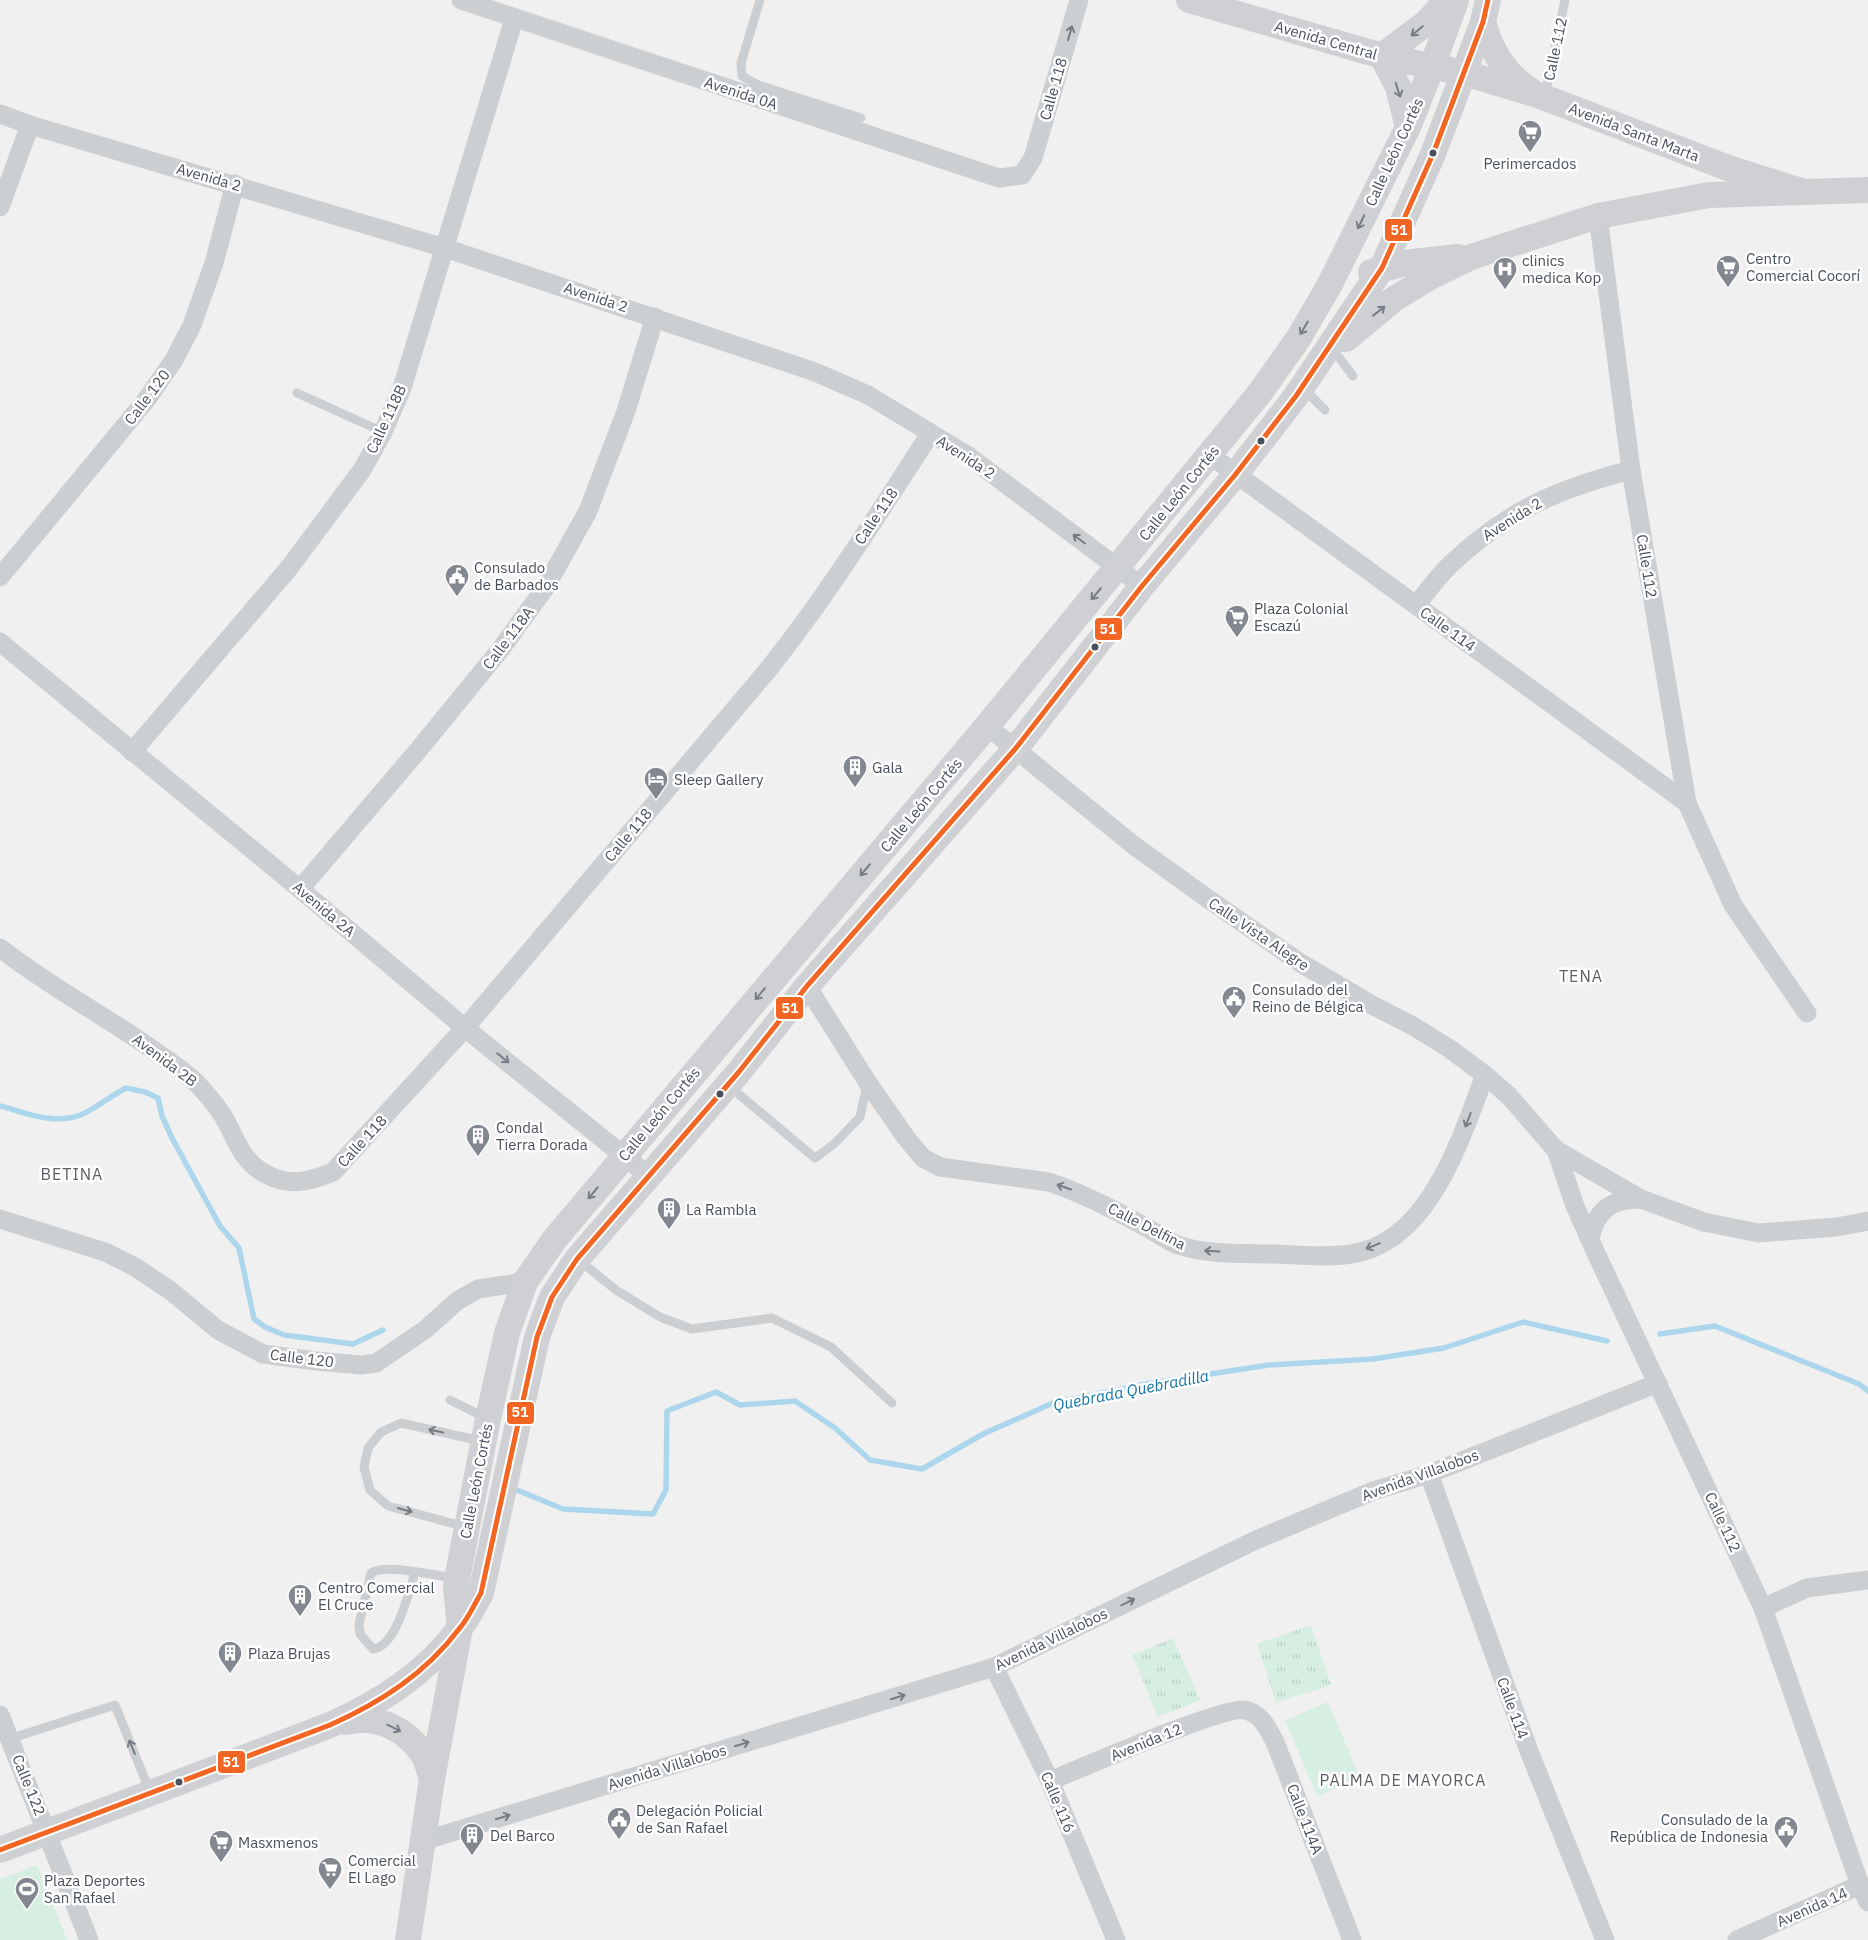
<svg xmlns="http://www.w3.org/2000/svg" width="1868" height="1940" font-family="'IBM Plex Sans',sans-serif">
<defs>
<pattern id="park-tufts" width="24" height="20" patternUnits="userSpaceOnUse" patternTransform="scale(1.25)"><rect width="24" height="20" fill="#d6efe2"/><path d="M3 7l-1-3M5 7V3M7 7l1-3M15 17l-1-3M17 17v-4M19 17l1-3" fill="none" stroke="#b9cfc4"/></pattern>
</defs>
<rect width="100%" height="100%" fill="#f1f0f0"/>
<!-- park -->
<g fill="url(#park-tufts)">
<path d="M1311 1625 1331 1685 1276 1703 1257 1644Z"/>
<path d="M1173 1638 1200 1700 1158 1717 1132 1655Z"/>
</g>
<!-- pitch -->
<g fill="#d6efe2">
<path d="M1328 1702 1360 1778 1317 1796 1285 1720Z"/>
<path d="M37 1865 67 1940H0V1879Z"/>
</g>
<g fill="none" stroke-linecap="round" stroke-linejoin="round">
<!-- stream -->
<g stroke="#acd6eb" stroke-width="5.5">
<path d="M0 1106C27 1113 55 1126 83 1114 97 1107 111 1096 126 1088L145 1092 158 1098 162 1116 172 1138 220 1226 239 1248 254 1319 265 1327 284 1335 353 1344 383 1330"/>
<path d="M1660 1334 1715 1326 1859 1384 1868 1391"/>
<path d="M512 1488 563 1509 653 1514 666 1490 667 1411 716 1392 740 1405 795 1401 835 1428 870 1460 922 1469 983 1434 1053 1403 1151 1383 1269 1365 1373 1359 1444 1348 1523 1322 1607 1341"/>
</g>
<!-- lane -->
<g stroke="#cccfd1" stroke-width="9">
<path d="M760 0 741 63 742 76 758 85 861 118"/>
<path d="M1545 95 1565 0"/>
<path d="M1334 351 1353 376"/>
<path d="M1303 388 1325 410"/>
<path d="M297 393 383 432"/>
<path d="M729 1086 815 1158 834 1144 860 1117 867 1085"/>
<path d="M580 1261 616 1290 660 1317 692 1329 772 1318 831 1347 892 1403"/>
<path d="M450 1400 486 1418"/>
<path d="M466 1527 388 1506 370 1490 364 1467 368 1448 381 1432 401 1423 481 1441"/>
<path d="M415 1572C409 1592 396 1647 373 1649L360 1634 359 1624 371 1573C385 1563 437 1576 455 1578"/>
<path d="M9 1739 115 1705 150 1792"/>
</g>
<!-- street -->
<g stroke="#cccfd1" stroke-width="19">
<path d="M461 0 999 178 1022 175 1033 158 1079 0"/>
<path d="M0 114 30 125 445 248 815 372 868 395 967 455 1142 586"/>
<path d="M0 207 30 125"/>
<path d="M1598 216 1631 470 1687 803 1733 905 1807 1013"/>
<path d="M1210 455 1687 803"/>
<path d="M0 577 147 399 174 360 192 325 214 263 235 184"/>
<path d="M1416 605C1427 592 1438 576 1451 564 1507 511 1557 489 1631 470"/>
<path d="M0 642 300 889 465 1028 649 1176"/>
<path d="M987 726 1132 844 1204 896 1299 962 1372 1005 1413 1026 1450 1049 1485 1075 1509 1096 1556 1150 1641 1199 1704 1222 1758 1233 1837 1227 1868 1221"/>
<path d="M132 752 289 568 362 470 383 432 402 388 514 19"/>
<path d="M300 889 420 748 500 650 545 588 588 511 626 411 655 317"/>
<path d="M0 948C47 985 100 1013 149 1047 167 1060 187 1072 202 1089 211 1099 221 1111 227 1123 237 1143 244 1162 264 1173 288 1187 309 1182 333 1172L465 1028 767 671C827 596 878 514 930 434"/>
<path d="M807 986 868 1083 907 1139 923 1158 940 1167 1049 1182C1082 1193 1111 1208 1142 1225 1154 1231 1165 1240 1178 1245 1205 1255 1246 1253 1275 1254 1300 1255 1326 1258 1351 1254 1430 1243 1461 1137 1485 1075"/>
<path d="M1556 1150 1575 1206 1595 1251 1763 1608 1860 1885 1868 1902"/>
<path d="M0 1219 105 1252 135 1267 171 1291 218 1330 263 1354 316 1361 361 1365 376 1363 426 1329 457 1301 478 1289 525 1282"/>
<path d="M1590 1239C1596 1210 1611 1199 1641 1199"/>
<path d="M1429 1474 1529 1751 1605 1940"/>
<path d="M1763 1608 1807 1588 1868 1580"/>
<path d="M994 1667 1050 1781 1116 1940"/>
<path d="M0 1715 89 1940"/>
<path d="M1050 1781C1079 1769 1226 1705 1245 1710 1262 1714 1267 1728 1275 1742L1352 1940"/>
<path d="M423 1841 994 1667 1256 1540 1373 1491 1429 1474 1658 1383"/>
<path d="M1737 1940 1860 1885"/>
</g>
<!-- secondary -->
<g stroke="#ced0d3" stroke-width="26">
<path d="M1189 0 1382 56 1464 73 1538 95 1728 168 1804 192"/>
<path d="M1483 22C1491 50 1504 74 1530 90"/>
<path d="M1382 56 1426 23 1447 0"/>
<path d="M1382 56 1398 87 1408 127"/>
<path d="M1371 272 1411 262 1458 257"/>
<path d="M1346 339 1394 299 1432 276 1471 257 1598 216 1709 195 1868 190"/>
<path d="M346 1722C376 1715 405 1728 422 1753 427 1760 429 1771 432 1779"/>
<path d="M0 1850 330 1725C381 1702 425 1674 459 1629 468 1619 474 1605 481 1593L537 1337 552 1297 577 1259 738 1073 807 986 1016 748 1142 586 1235 475 1296 396 1382 268 1433 154 1483 22 1488 0"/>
<path d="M408 1940 432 1779 460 1628 456 1588 457 1579 488 1419 507 1333 525 1282 554 1240 987 726 1259 394 1298 339 1329 286 1408 127 1432 67 1456 0"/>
</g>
<defs>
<path id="bus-1" d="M0 1850 330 1725C381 1702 425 1674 459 1629 468 1619 474 1605 481 1593L537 1337 552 1297 577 1259 738 1073 807 986 1016 748 1142 586 1235 475 1296 396 1382 268 1433 154 1483 22 1488 0"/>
</defs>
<!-- bus-1 casing -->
<use href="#bus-1" stroke="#fff" stroke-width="9"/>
<!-- bus-1 -->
<use href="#bus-1" stroke="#f26522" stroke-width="5"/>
</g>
<!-- one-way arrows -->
<defs><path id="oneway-shaft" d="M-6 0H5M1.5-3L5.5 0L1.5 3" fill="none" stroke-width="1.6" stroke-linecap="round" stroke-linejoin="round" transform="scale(1.25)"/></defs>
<g stroke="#777d86">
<use href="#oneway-shaft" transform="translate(1417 31) rotate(140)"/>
<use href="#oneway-shaft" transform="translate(1398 90) rotate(72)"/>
<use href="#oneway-shaft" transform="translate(1361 222) rotate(116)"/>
<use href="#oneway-shaft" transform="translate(1379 311) rotate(-38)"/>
<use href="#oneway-shaft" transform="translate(1304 328) rotate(120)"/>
<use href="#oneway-shaft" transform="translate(1096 594) rotate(130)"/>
<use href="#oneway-shaft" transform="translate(865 870) rotate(130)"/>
<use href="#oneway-shaft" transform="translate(760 994) rotate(130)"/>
<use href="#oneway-shaft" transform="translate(593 1193) rotate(130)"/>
<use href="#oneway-shaft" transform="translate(394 1728) rotate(27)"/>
</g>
<g stroke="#767c85">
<use href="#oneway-shaft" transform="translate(1070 33) rotate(-74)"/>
<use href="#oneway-shaft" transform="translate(1079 539) rotate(-143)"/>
<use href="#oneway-shaft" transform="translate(503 1058) rotate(39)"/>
<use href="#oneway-shaft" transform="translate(1468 1120) rotate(111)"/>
<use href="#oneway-shaft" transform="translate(1064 1187) rotate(-161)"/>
<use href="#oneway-shaft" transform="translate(1373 1246) rotate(158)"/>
<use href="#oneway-shaft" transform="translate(1212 1251) rotate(-177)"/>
<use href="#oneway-shaft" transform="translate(436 1431) rotate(-168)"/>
<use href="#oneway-shaft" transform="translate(405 1510) rotate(16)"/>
<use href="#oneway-shaft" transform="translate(1128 1602) rotate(-26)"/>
<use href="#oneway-shaft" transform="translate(898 1697) rotate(-17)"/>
<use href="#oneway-shaft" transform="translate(742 1744) rotate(-17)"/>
<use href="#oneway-shaft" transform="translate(132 1747) rotate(-112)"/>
<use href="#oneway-shaft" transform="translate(503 1817) rotate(-17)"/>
</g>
<!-- icons -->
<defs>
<symbol id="supermarket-pin" viewBox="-11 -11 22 30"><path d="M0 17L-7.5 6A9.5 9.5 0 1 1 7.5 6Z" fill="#838890" stroke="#fff"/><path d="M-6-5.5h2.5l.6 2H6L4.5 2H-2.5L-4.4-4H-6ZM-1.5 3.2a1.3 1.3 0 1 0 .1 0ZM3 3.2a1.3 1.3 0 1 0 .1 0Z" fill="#fff"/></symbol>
<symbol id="hospital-pin" viewBox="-11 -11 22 30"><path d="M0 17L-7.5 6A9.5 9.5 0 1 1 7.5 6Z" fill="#838890" stroke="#fff"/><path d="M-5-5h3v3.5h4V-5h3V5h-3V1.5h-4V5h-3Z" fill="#fff"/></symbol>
<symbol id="civic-pin" viewBox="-11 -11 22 30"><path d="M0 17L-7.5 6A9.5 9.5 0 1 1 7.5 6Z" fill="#838890" stroke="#fff"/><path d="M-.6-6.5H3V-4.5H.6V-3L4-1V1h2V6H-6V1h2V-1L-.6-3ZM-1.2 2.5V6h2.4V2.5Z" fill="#fff"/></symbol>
<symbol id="building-pin" viewBox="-11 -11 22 30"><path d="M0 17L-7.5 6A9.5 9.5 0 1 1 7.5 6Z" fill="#838890" stroke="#fff"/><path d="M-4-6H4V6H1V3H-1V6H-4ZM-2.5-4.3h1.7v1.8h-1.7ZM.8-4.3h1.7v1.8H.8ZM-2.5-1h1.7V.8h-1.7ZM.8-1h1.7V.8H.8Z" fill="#fff"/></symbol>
<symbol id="hotel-pin" viewBox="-11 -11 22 30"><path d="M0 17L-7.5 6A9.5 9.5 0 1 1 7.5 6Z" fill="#838890" stroke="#fff"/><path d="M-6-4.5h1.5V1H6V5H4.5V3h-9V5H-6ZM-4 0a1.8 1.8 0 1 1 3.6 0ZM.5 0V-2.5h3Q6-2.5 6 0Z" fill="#fff"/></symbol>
<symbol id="stadium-pin" viewBox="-11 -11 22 30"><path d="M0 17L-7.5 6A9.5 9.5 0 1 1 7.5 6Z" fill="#838890" stroke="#fff"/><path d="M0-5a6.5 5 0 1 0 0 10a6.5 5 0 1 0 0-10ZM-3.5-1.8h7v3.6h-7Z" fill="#fff"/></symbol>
</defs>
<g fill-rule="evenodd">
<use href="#supermarket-pin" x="1516" y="118" width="28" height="38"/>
<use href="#supermarket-pin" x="1714" y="253" width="28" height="38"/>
<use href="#hospital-pin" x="1491" y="255" width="28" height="38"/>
<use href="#civic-pin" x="443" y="562" width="28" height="38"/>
<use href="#supermarket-pin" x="1223" y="603" width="28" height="38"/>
<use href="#building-pin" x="841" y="753" width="28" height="38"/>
<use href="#hotel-pin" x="642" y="765" width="28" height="38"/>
<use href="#civic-pin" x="1220" y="984" width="28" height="38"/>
<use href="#building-pin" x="464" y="1122" width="28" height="38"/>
<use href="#building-pin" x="655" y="1195" width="28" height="38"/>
<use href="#building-pin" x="286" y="1582" width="28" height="38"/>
<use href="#building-pin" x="216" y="1639" width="28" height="38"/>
<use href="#civic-pin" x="605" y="1805" width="28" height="38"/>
<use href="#civic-pin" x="1772" y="1814" width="28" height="38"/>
<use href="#building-pin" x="458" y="1821" width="28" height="38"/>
<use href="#supermarket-pin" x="207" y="1828" width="28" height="38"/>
<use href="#supermarket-pin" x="316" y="1855" width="28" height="38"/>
<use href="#stadium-pin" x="13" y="1875" width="28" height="38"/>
</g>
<!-- markers -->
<g fill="#48505c" stroke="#fff" stroke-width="2">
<circle cx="1433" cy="153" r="4.5"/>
<circle cx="1261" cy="441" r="4.5"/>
<circle cx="1095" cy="647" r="4.5"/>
<circle cx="720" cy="1094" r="4.5"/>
<circle cx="179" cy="1782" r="4.5"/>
</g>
<g text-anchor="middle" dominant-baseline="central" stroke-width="5" stroke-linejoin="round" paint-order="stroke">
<!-- street labels -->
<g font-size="15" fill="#48505c" stroke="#fff">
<text transform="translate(1326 40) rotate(16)">Avenida Central</text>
<text transform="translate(1555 49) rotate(-78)">Calle 112</text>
<text transform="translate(1053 89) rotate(-74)">Calle 118</text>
<text transform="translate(741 93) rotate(18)">Avenida 0A</text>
<text transform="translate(1634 132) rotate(21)">Avenida Santa Marta</text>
<text transform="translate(1394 152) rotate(-65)">Calle León Cortés</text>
<text transform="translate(209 177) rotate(16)">Avenida 2</text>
<text transform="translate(596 297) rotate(18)">Avenida 2</text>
<text transform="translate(147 397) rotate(-53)">Calle 120</text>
<text transform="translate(386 419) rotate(-65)">Calle 118B</text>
<text transform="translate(966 457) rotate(33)">Avenida 2</text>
<text transform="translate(1179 493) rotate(-51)">Calle León Cortés</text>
<text transform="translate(876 516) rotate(-56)">Calle 118</text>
<text transform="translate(1512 519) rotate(-32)">Avenida 2</text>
<text transform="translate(1647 566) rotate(81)">Calle 112</text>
<text transform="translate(1448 629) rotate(36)">Calle 114</text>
<text transform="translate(508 638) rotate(-53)">Calle 118A</text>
<text transform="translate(921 805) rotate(-50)">Calle León Cortés</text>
<text transform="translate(628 835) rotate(-50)">Calle 118</text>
<text transform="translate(324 909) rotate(40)">Avenida 2A</text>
<text transform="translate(1259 934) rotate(34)">Calle Vista Alegre</text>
<text transform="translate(165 1060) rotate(37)">Avenida 2B</text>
<text transform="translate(659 1114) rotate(-50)">Calle León Cortés</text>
<text transform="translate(362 1141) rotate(-47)">Calle 118</text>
<text transform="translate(1147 1226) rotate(27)">Calle Delfina</text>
<text transform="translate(302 1358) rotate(7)">Calle 120</text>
<text transform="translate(1420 1475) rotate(-20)">Avenida Villalobos</text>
<text transform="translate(476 1481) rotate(-79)">Calle León Cortés</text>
<text transform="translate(1723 1522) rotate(65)">Calle 112</text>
<text transform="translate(1051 1639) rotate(-26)">Avenida Villalobos</text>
<text transform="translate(1513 1708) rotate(70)">Calle 114</text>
<text transform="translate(1146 1742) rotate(-22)">Avenida 12</text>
<text transform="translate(667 1767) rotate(-17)">Avenida Villalobos</text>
<text transform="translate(29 1785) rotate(68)">Calle 122</text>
<text transform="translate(1058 1802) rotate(67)">Calle 116</text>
<text transform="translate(1305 1819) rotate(69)">Calle 114A</text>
<text transform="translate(1812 1907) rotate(-24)">Avenida 14</text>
</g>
<!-- poi labels -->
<g font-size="15" fill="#48505c" stroke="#fff" text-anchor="start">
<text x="1530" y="163" text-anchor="middle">Perimercados</text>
<text x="1746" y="258">Centro<tspan x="1746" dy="17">Comercial Cocorí</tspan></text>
<text x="1522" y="260">clinics<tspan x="1522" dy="17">medica Kop</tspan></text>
<text x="474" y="567">Consulado<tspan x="474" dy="17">de Barbados</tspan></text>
<text x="1254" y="608">Plaza Colonial<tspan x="1254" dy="17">Escazú</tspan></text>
<text x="872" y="767">Gala</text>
<text x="674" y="779">Sleep Gallery</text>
<text x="1252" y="989">Consulado del<tspan x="1252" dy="17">Reino de Bélgica</tspan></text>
<text x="496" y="1127">Condal<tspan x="496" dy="17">Tierra Dorada</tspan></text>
<text x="686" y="1209">La Rambla</text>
<text x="318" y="1587">Centro Comercial<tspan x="318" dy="17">El Cruce</tspan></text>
<text x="248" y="1653">Plaza Brujas</text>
<text x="636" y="1810">Delegación Policial<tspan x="636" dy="17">de San Rafael</tspan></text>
<text x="1768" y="1819" text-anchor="end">Consulado de la<tspan x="1768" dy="17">República de Indonesia</tspan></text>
<text x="490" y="1835">Del Barco</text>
<text x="238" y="1842">Masxmenos</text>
<text x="348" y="1860">Comercial<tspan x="348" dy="17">El Lago</tspan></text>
<text x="44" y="1880">Plaza Deportes<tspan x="44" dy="17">San Rafael</tspan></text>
</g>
<!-- neighbourhood labels -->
<g font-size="16" letter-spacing="1" fill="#5c5f64" stroke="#fff">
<text x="1581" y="976">TENA</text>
<text x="72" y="1174">BETINA</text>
<text x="1403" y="1780">PALMA DE MAYORCA</text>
</g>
<!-- water labels -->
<g font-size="16" font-style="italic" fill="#1175a6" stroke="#fff">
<text transform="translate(1131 1390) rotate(-11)">Quebrada Quebradilla</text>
</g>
</g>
<g stroke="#fff" stroke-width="2">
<rect x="1384" y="218" width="29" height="24" rx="5" fill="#f26522"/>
<rect x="1094" y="617" width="29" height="24" rx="5" fill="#f26522"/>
<rect x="775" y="996" width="29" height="24" rx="5" fill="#f26522"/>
<rect x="506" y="1401" width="29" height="24" rx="5" fill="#f26522"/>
<rect x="217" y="1750" width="29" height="24" rx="5" fill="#f26522"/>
</g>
<g font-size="14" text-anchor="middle" font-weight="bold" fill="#fff">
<text x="1399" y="235">51</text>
<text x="1108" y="634">51</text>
<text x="790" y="1013">51</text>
<text x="520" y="1417">51</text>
<text x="231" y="1767">51</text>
</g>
</svg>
